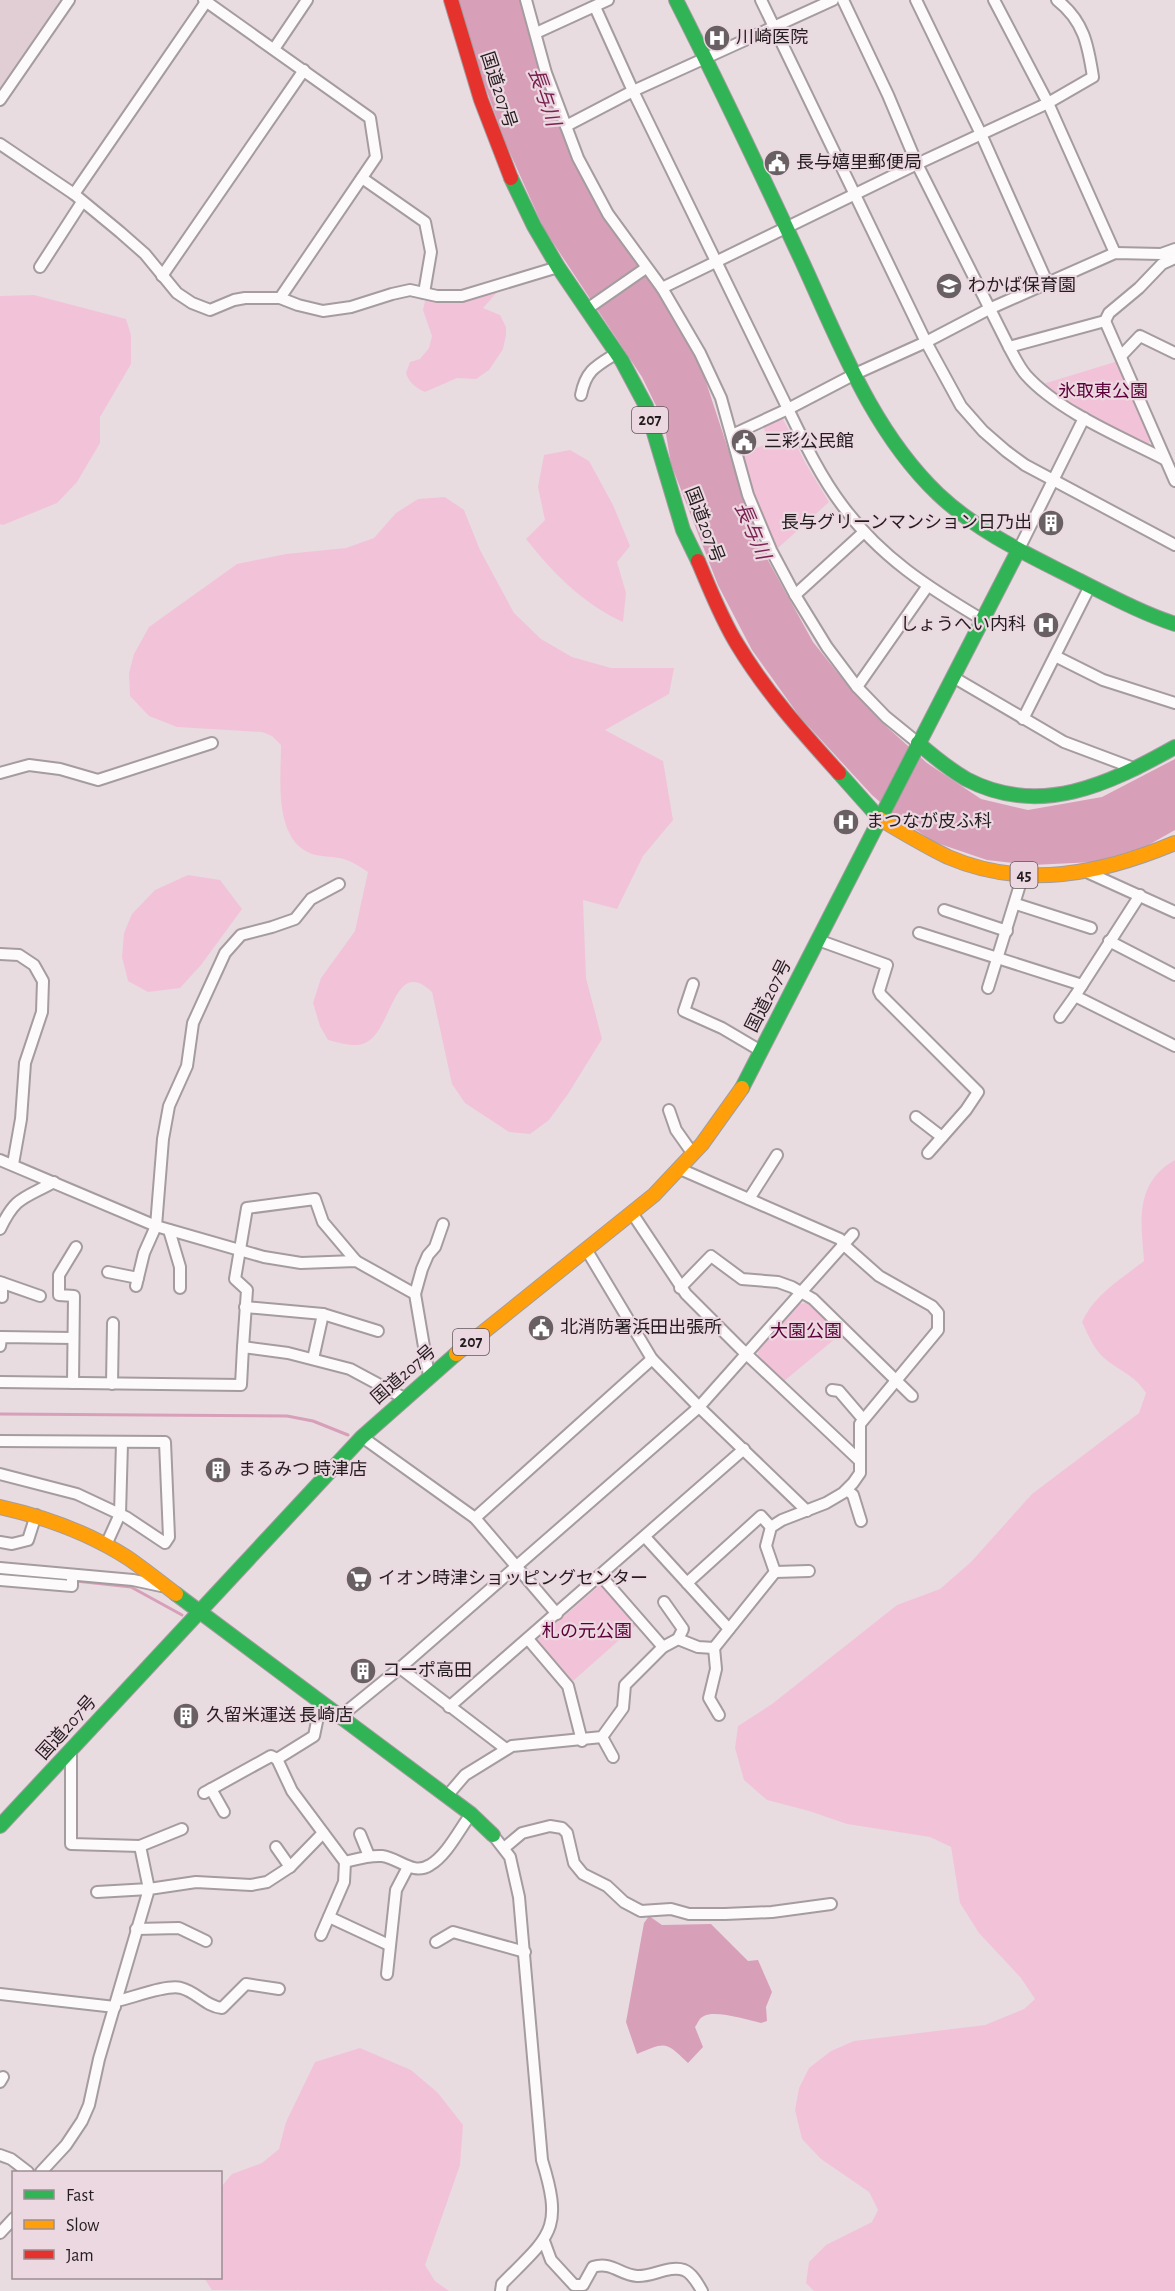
<svg xmlns="http://www.w3.org/2000/svg" width="1175" height="2291" font-family="'Alegreya Sans','Noto Sans JP',sans-serif">
<rect width="100%" height="100%" fill="#e8dce1"/>
<!-- built -->
<path fill="#e1ced5" d="M0 0H63L0 93Z"/>
<!-- green -->
<g fill="#f2c3d8">
<path d="M499 290 483 308 500 315 506 327V335L503 349 489 370 476 379 457 378 425 392C416 388 409 383 406 373L410 362 420 359 429 348 432 336 423 310 426 297Z"/>
<path d="M34 295 126 319 131 335V364L100 417V443L77 482 57 503 3 525 0 524V296Z"/>
<path d="M1118 361 1152 439 1147 445 1090 415 1043 384Z"/>
<path d="M782 417 806 464 829 502 777 549 756 499 740 454 769 443 763 426Z"/>
<path d="M570 450 589 461 613 505 630 546 617 562 626 593 623 622C583 604 553 573 526 539L545 520 538 487 544 455Z"/>
<path d="M445 497 464 510 480 550 514 613 541 639 572 657 611 668H674L669 694 605 730 663 761 673 820 643 856 617 909 583 900 586 978 602 1039 568 1094 549 1120 530 1134 509 1132 465 1103 452 1084 432 992C393 955 393 1031 365 1043 354 1048 340 1043 328 1040L320 1026 313 1003 321 978 355 931 368 872C360 867 349 859 339 858 329 856 322 857 312 854 273 840 281 778 281 745L272 736 262 732 177 727 149 716 130 696 129 673 134 654 149 627 237 564 286 554 346 548 374 538 396 513 418 499Z"/>
<path d="M188 875 220 880 242 909 201 965 180 988 148 992 128 981 122 957 124 933 132 914 155 890Z"/>
<path d="M1175 1160V2291H814L806 2283 809 2262 826 2245 872 2222 878 2210 869 2192 821 2159 802 2139 795 2110 799 2088 809 2068 831 2051 854 2041 985 2025 1024 2009 1035 1999 1021 1978 979 1933 960 1903 951 1847 930 1837 847 1824 809 1811 767 1800 744 1780 735 1748 738 1726 772 1704 897 1605 940 1589 971 1562 1032 1494 1139 1413 1146 1393C1135 1376 1124 1373 1109 1362 1095 1352 1089 1337 1082 1322 1095 1294 1121 1279 1144 1261 1141 1222 1134 1183 1175 1160Z"/>
<path d="M809 1302 842 1333 783 1382 758 1358V1351L800 1304Z"/>
<path d="M601 1584 636 1625 573 1681 537 1640Z"/>
<path d="M360 2048 411 2070 438 2093 463 2125 460 2165 425 2265 435 2281 449 2291 212 2290 204 2278H220L221 2187 232 2174 262 2163 279 2149 286 2122 315 2062Z"/>
</g>
<!-- water -->
<g fill="#d89fb9">
<path d="M457 0H521L543 80 576 163 593 198 638 264 661 293 689 342 704 376 760 546 813 642 849 687 888 728 927 763 981 799 1028 810 1102 797 1175 759V830L1145 847 1094 862 1032 865 987 860 934 842 897 817 872 795 800 717 752 650 718 585 671 464 664 422 642 377 544 229 506 144 482 78Z"/>
<path d="M649 1916 662 1925 711 1924 748 1961 758 1960 772 1992 766 2007 767 2021 761 2023C747 2020 716 2010 704 2016 699 2018 698 2023 695 2027L703 2047 688 2063C665 2041 666 2042 637 2054L626 2022 644 1923Z"/>
</g>
<g fill="none" stroke-linecap="round" stroke-linejoin="round">
<!-- stream -->
<g stroke="#d89fb9" stroke-width="3">
<path d="M0 1414 287 1416 313 1421 348 1435"/>
<path d="M2 1573 131 1587 182 1615"/>
</g>
<defs>
<g id="street">
<path d="M204 0 370 118 376 157 280 298"/>
<path d="M526 0 546 73 578 158 608 214 662 288 700 353 721 398 748 495 771 550 795 595 827 647 857 687 886 717 918 743"/>
<path d="M761 0 926 342 961 406 983 431 1006 451 1025 465 1175 545"/>
<path d="M843 0 888 95 917 164 1009 347C1014 356 1019 367 1026 375 1058 411 1121 437 1164 459"/>
<path d="M916 0 981 134 1047 282"/>
<path d="M994 0 1048 103 1115 253"/>
<path d="M595 7 633 91 788 409C804 442 820 476 842 505 880 557 929 588 983 620"/>
<path d="M536 33 608 0"/>
<path d="M274 49 307 0"/>
<path d="M0 100 69 0"/>
<path d="M566 126 633 91 833 0"/>
<path d="M0 144 74 194 120 232 145 254 177 293 192 303 210 310 234 300 245 298H280L298 305 323 311 351 307 392 294 410 290 437 296H462L558 267"/>
<path d="M362 178 425 222 431 252 424 293"/>
<path d="M74 194 206 2"/>
<path d="M40 267 82 202"/>
<path d="M162 276 304 70"/>
<path d="M662 288 917 164 1048 103 1093 77C1088 45 1084 21 1057 0"/>
<path d="M587 309 646 268"/>
<path d="M1105 321 1175 481"/>
<path d="M1009 347 1105 321 1109 313 1139 288 1162 264 1175 258"/>
<path d="M1121 356 1140 336 1175 353"/>
<path d="M581 395C586 370 596 366 617 353"/>
<path d="M732 435 788 409 855 374 926 342 989 309 1115 253 1161 254 1175 249"/>
<path d="M1018 551 1084 418"/>
<path d="M795 595 864 532"/>
<path d="M1055 656 1103 680 1175 703"/>
<path d="M953 677 1064 742 1136 769"/>
<path d="M857 687 927 587"/>
<path d="M1023 719 1090 586"/>
<path d="M0 773 29 765 60 769 98 780 212 743"/>
<path d="M1089 873 1175 912"/>
<path d="M1140 895 1075 996 1175 1046"/>
<path d="M1016 904 1091 928"/>
<path d="M944 910 1007 931"/>
<path d="M919 933 1082 985"/>
<path d="M818 940 887 965 879 991 881 995 978 1092 966 1110 928 1153"/>
<path d="M1109 941 1175 975"/>
<path d="M0 954 19 955 34 965 43 981 42 1012 25 1063 21 1119 13 1164"/>
<path d="M693 984 684 1011 722 1028 761 1051"/>
<path d="M988 988 1023 875"/>
<path d="M1060 1017 1075 996"/>
<path d="M669 1110 676 1130 693 1154"/>
<path d="M916 1117 942 1137"/>
<path d="M0 1160 156 1226 264 1257 301 1263 356 1261 415 1294 429 1376"/>
<path d="M749 1199 777 1155"/>
<path d="M632 1213 686 1294 740 1348 860 1461"/>
<path d="M0 1229C16 1196 23 1199 54 1182"/>
<path d="M169 1230 180 1267V1288"/>
<path d="M586 1249 652 1359 699 1407 807 1511"/>
<path d="M108 1272 138 1278"/>
<path d="M0 1282 40 1296"/>
<path d="M136 1286 144 1253 156 1226 163 1139 169 1106 187 1066 193 1023 225 953 241 935 272 927 295 919 311 899 339 884"/>
<path d="M680 1288 711 1256 742 1279 778 1282 792 1287 813 1299 912 1396"/>
<path d="M415 1294 422 1269 428 1255 435 1247 443 1224"/>
<path d="M2 1297V1283"/>
<path d="M245 1307 323 1314 313 1359"/>
<path d="M323 1314 378 1331"/>
<path d="M0 1346 1 1337 73 1338"/>
<path d="M243 1347 247 1290 235 1279 247 1208 315 1199 323 1222 356 1261"/>
<path d="M0 1382 241 1385 243 1347 288 1353 350 1369 404 1398"/>
<path d="M73 1383 74 1296 59 1295V1275L76 1247"/>
<path d="M112 1384 113 1323"/>
<path d="M832 1390 839 1391 863 1419"/>
<path d="M362 1437 475 1518 557 1614"/>
<path d="M0 1441 165 1442 169 1537 165 1543 126 1517 77 1494 0 1474"/>
<path d="M847 1490 853 1495 861 1521"/>
<path d="M475 1518 652 1359"/>
<path d="M645 1537 729 1629"/>
<path d="M0 1542 12 1544 28 1540 36 1515"/>
<path d="M106 1545 120 1514 122 1443"/>
<path d="M0 1568 133 1580 161 1586"/>
<path d="M775 1572 809 1571"/>
<path d="M601 1576 663 1647"/>
<path d="M0 1580 72 1586V1576"/>
<path d="M687 1583 761 1516 771 1527"/>
<path d="M664 1602 683 1629 678 1639"/>
<path d="M528 1639 568 1686 582 1741"/>
<path d="M714 1648 716 1669 709 1698 719 1715"/>
<path d="M400 1668 506 1749"/>
<path d="M321 1702 314 1736 277 1759 292 1791 345 1862C357 1859 369 1855 382 1856 399 1858 413 1876 430 1865 447 1855 459 1830 471 1814"/>
<path d="M449 1707 744 1449"/>
<path d="M341 1716 400 1668 699 1407 853 1234"/>
<path d="M602 1737 613 1757"/>
<path d="M71 1752V1844L140 1846 182 1829"/>
<path d="M211 1789 224 1812"/>
<path d="M204 1793 271 1756 277 1759"/>
<path d="M447 1796 465 1775 512 1746 602 1737 623 1708 625 1685 663 1647 678 1639 698 1647 714 1648 775 1572 766 1546 771 1527 782 1520 826 1503 843 1493 853 1483 860 1473V1424L938 1330V1313L932 1306 879 1276 844 1245 840 1239 680 1169"/>
<path d="M360 1834 369 1856"/>
<path d="M493 1835 510 1857 519 1897 542 2160C564 2231 550 2235 502 2284L501 2291"/>
<path d="M276 1847 290 1867"/>
<path d="M504 1848 522 1833 550 1826 562 1828 567 1833 574 1863 583 1874 607 1886 624 1902 641 1911 671 1909 689 1914H725L772 1912 831 1904"/>
<path d="M97 1892 149 1889 140 1846"/>
<path d="M329 1917 389 1945"/>
<path d="M136 1929 179 1928 206 1941"/>
<path d="M321 1935 344 1882 345 1862"/>
<path d="M436 1942 453 1932 525 1952"/>
<path d="M387 1974 396 1890 408 1867"/>
<path d="M0 1994 115 2007"/>
<path d="M117 2001C132 1998 167 1984 181 1988 197 1992 205 2006 222 2008L246 1984 279 1989"/>
<path d="M0 2082 3 2077"/>
<path d="M0 2155 11 2159 28 2172"/>
<path d="M41 2172 66 2145 82 2121 89 2105 99 2059 149 1889 196 1882 251 1885 267 1882 290 1867 323 1833"/>
<path d="M0 2233 14 2218"/>
<path d="M544 2241 551 2260 574 2285H583L593 2267C612 2261 620 2275 637 2276 652 2277 669 2265 684 2270 692 2273 698 2284 702 2291"/>
</g>
<g id="fast">
<path d="M676 0C719 85 760 171 800 257 838 339 871 430 938 494 979 533 1031 556 1080 581 1112 597 1142 613 1175 624"/>
<path d="M511 178 534 226 558 267 622 361 646 406 683 530 698 561"/>
<path d="M918 743C933 756 949 769 966 779 1040 818 1109 784 1175 747"/>
<path d="M880 819 1018 551"/>
<path d="M742 1088 880 819 839 773"/>
<path d="M176 1594 471 1814 493 1835"/>
<path d="M0 1826 362 1437 456 1354"/>
</g>
<g id="slow">
<path d="M880 819C902 832 925 846 948 857 1025 890 1101 874 1175 843"/>
<path d="M456 1354 654 1195 702 1144 742 1088"/>
<path d="M0 1507C45 1517 89 1533 128 1558 144 1569 160 1582 176 1594"/>
</g>
<g id="jam">
<path d="M451 0 481 100 511 178"/>
<path d="M698 561C710 589 721 618 737 644 766 692 802 732 839 773"/>
</g>
</defs>
<!-- street casing -->
<use href="#street" stroke="#a49c9f" stroke-width="14"/>
<!-- fast casing -->
<use href="#fast" stroke="#a49c9f" stroke-width="16"/>
<!-- slow casing -->
<use href="#slow" stroke="#a49c9f" stroke-width="16"/>
<!-- jam casing -->
<use href="#jam" stroke="#a49c9f" stroke-width="16"/>
<!-- street -->
<use href="#street" stroke="#fcfafa" stroke-width="10"/>
<!-- fast -->
<use href="#fast" stroke="#30b455" stroke-width="14"/>
<!-- slow -->
<use href="#slow" stroke="#ff9f0a" stroke-width="14"/>
<!-- jam -->
<use href="#jam" stroke="#e5322d" stroke-width="14"/>
</g>
<!-- icons -->
<defs>
<symbol id="hospital-disc" viewBox="-11 -11 22 22"><circle r="9.5" fill="#696064" stroke="#ecd8e0"/><path d="M-5-5h3v3.5h4V-5h3V5h-3V1.5h-4V5h-3Z" fill="#fff"/></symbol>
<symbol id="civic-disc" viewBox="-11 -11 22 22"><circle r="9.5" fill="#696064" stroke="#ecd8e0"/><path d="M-.6-6.5H3V-4.5H.6V-3L4-1V1h2V6H-6V1h2V-1L-.6-3ZM-1.2 2.5V6h2.4V2.5Z" fill="#fff"/></symbol>
<symbol id="school-disc" viewBox="-11 -11 22 22"><circle r="9.5" fill="#696064" stroke="#ecd8e0"/><path d="M0-5L7-2L0 1L-7-2ZM-4 1L0 2.5L4 1V4Q0 6-4 4Z" fill="#fff"/></symbol>
<symbol id="building-disc" viewBox="-11 -11 22 22"><circle r="9.5" fill="#696064" stroke="#ecd8e0"/><path d="M-4-6H4V6H1V3H-1V6H-4ZM-2.5-4.3h1.7v1.8h-1.7ZM.8-4.3h1.7v1.8H.8ZM-2.5-1h1.7V.8h-1.7ZM.8-1h1.7V.8H.8Z" fill="#fff"/></symbol>
<symbol id="supermarket-disc" viewBox="-11 -11 22 22"><circle r="9.5" fill="#696064" stroke="#ecd8e0"/><path d="M-6-5.5h2.5l.6 2H6L4.5 2H-2.5L-4.4-4H-6ZM-1.5 3.2a1.3 1.3 0 1 0 .1 0ZM3 3.2a1.3 1.3 0 1 0 .1 0Z" fill="#fff"/></symbol>
</defs>
<g fill-rule="evenodd">
<use href="#hospital-disc" x="702" y="23" width="30" height="30"/>
<use href="#civic-disc" x="762" y="148" width="30" height="30"/>
<use href="#school-disc" x="934" y="271" width="30" height="30"/>
<use href="#civic-disc" x="729" y="427" width="30" height="30"/>
<use href="#building-disc" x="1036" y="508" width="30" height="30"/>
<use href="#hospital-disc" x="1031" y="610" width="30" height="30"/>
<use href="#hospital-disc" x="831" y="807" width="30" height="30"/>
<use href="#civic-disc" x="526" y="1313" width="30" height="30"/>
<use href="#building-disc" x="203" y="1455" width="30" height="30"/>
<use href="#supermarket-disc" x="344" y="1564" width="30" height="30"/>
<use href="#building-disc" x="348" y="1656" width="30" height="30"/>
<use href="#building-disc" x="171" y="1701" width="30" height="30"/>
</g>
<g text-anchor="middle" dominant-baseline="central" stroke-width="4.5" stroke-linejoin="round" paint-order="stroke">
<!-- shield labels -->
<g fill="#ecd8e0" stroke="#60555a" stroke-width="1.5">
<rect x="632" y="407" width="36" height="26" rx="4.5"/>
<rect x="1010.5" y="862" width="27" height="26" rx="4.5"/>
<rect x="453" y="1329" width="36" height="26" rx="4.5"/>
</g>
<g font-size="16" font-weight="bold" fill="#241d20">
<text x="650" y="420">207</text>
<text x="1024" y="875">45</text>
<text x="471" y="1342">207</text>
</g>
<!-- poi labels -->
<g font-size="18" fill="#241d20" stroke="#ecd8e0" text-anchor="start">
<text x="736" y="38">川崎医院</text>
<text x="796" y="163">長与嬉里郵便局</text>
<text x="968" y="286">わかば保育園</text>
<text x="764" y="442">三彩公民館</text>
<text x="1032" y="523" text-anchor="end">長与グリーンマンション日乃出</text>
<text x="1026" y="625" text-anchor="end">しょうへい内科</text>
<text x="866" y="822">まつなが皮ふ科</text>
<text x="560" y="1328">北消防署浜田出張所</text>
<text x="238" y="1470">まるみつ 時津店</text>
<text x="378" y="1579">イオン時津ショッピングセンター</text>
<text x="382" y="1671">コーポ高田</text>
<text x="206" y="1716">久留米運送 長崎店</text>
</g>
<!-- street labels -->
<g font-size="18" fill="#241d20" stroke="#ecd8e0">
<text transform="translate(498 90) rotate(72)">国道207号</text>
<text transform="translate(704 525) rotate(69)">国道207号</text>
<text transform="translate(769 996) rotate(-63)">国道207号</text>
<text transform="translate(404 1375) rotate(-41)">国道207号</text>
<text transform="translate(67 1728) rotate(-48)">国道207号</text>
</g>
<!-- park labels -->
<g font-size="18" fill="#5d0039" stroke="#ecd8e0">
<text x="1103" y="392">氷取東公園</text>
<text x="806" y="1332">大園公園</text>
<text x="587" y="1632">札の元公園</text>
</g>
<!-- water labels -->
<g font-size="20" font-style="italic" fill="#7a2252" stroke="#ecd8e0">
<text transform="translate(544 97) rotate(71)">長与川</text>
<text transform="translate(752 531) rotate(67)">長与川</text>
</g>
</g>
<!-- legend -->
<rect x="12" y="2171" width="210" height="108" fill="#ecd8e0" stroke="#9c8d93" stroke-width="1.5"/>
<rect x="24" y="2190" width="30" height="9" fill="#30b455" stroke="#9c8d93" stroke-width="1.5"/>
<text x="66" y="2201" font-size="18" fill="#241d20">Fast</text>
<rect x="24" y="2220" width="30" height="9" fill="#ff9f0a" stroke="#9c8d93" stroke-width="1.5"/>
<text x="66" y="2231" font-size="18" fill="#241d20">Slow</text>
<rect x="24" y="2250" width="30" height="9" fill="#e5322d" stroke="#9c8d93" stroke-width="1.5"/>
<text x="66" y="2261" font-size="18" fill="#241d20">Jam</text>
</svg>
